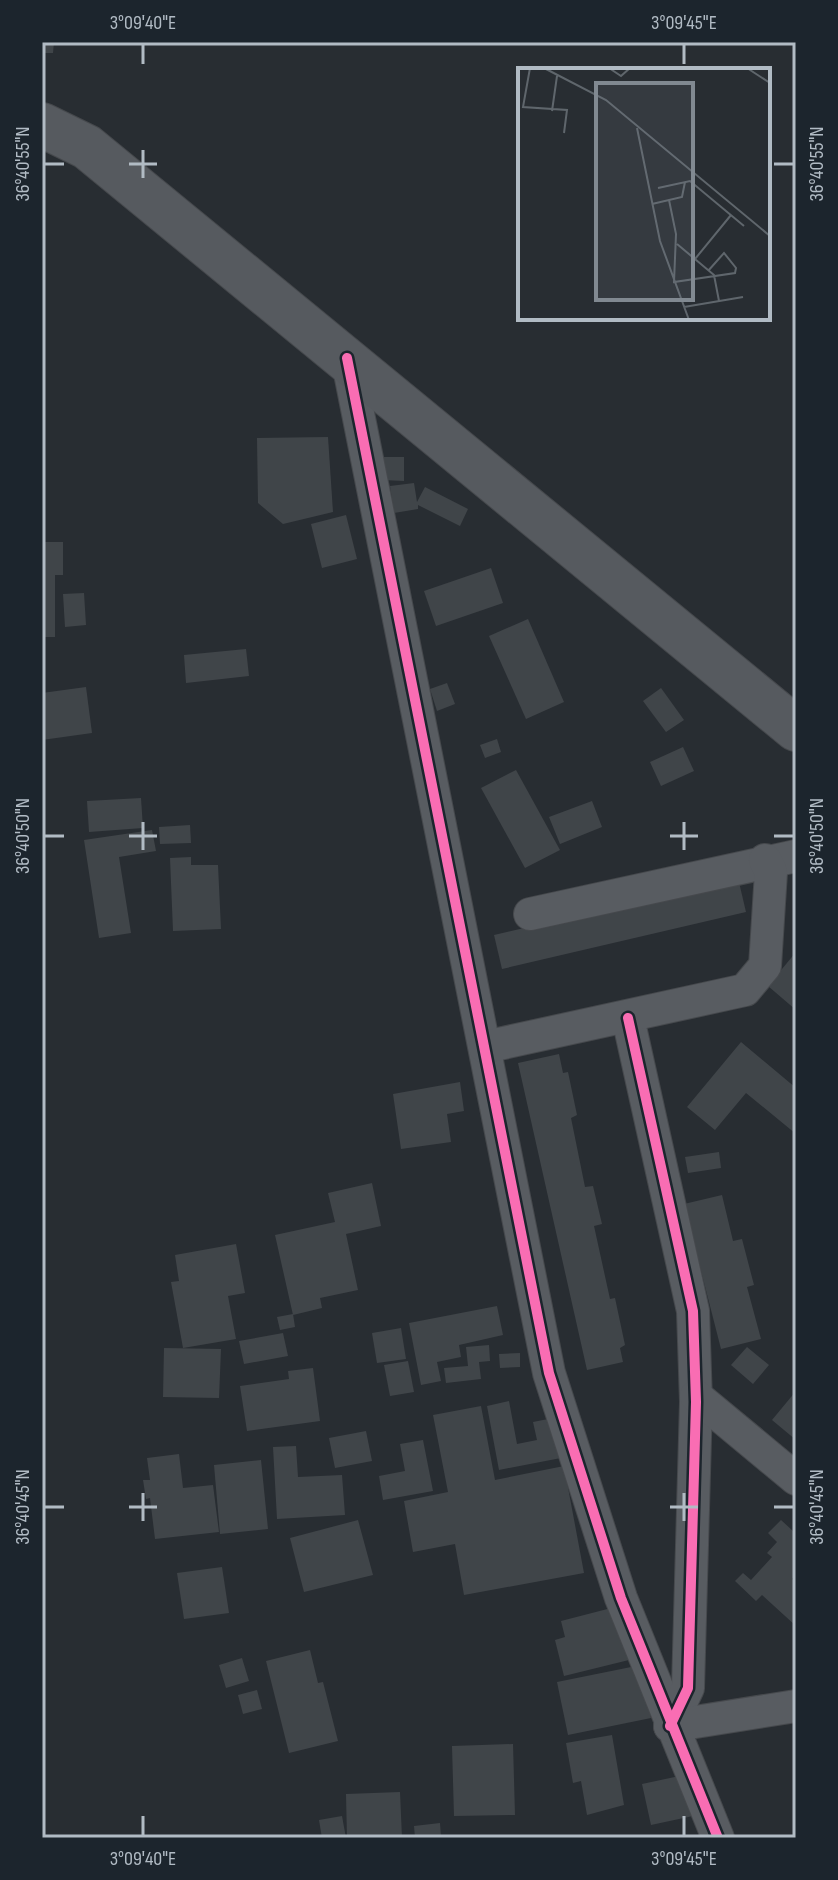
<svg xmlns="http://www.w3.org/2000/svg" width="838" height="1880" font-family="'Sofia Sans Condensed',sans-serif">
<rect width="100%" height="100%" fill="#282d32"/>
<!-- building -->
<g fill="#404549">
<path d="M42 42H54L53 53H42Z"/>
<path d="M328 437 333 512 283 524 258 503 257 438Z"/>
<path d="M384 457H404V481L383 480Z"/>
<path d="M414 483 417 502 425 487 468 509 460 526 418 505V509L394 513 390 486Z"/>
<path d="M346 515 357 559 322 568 311 524Z"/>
<path d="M42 542H63V575H55V637H42Z"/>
<path d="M491 568 503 603 436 626 424 591Z"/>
<path d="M84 593 86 625 65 627 63 594Z"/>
<path d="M528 619 564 702 526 719 489 636Z"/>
<path d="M246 649 249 676 186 683 184 655Z"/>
<path d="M447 683 455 704 437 711 430 689Z"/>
<path d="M86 687 92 733 42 740V693Z"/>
<path d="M661 688 684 720 666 732 643 701Z"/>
<path d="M497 739 501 752 485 758 480 745Z"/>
<path d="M683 747 694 771 661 786 650 762Z"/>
<path d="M516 770 560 850 525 868 481 788Z"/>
<path d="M141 798 143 828 89 832 87 801Z"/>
<path d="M592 801 602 827 560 844 549 817Z"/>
<path d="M190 825 191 843 160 844 159 827Z"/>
<path d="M152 830 156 851 119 857 131 933 99 938 84 840Z"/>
<path d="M191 857V865H218L221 929 173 931 170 858Z"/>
<path d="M738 878 746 912 502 969 494 935Z"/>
<path d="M796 952V1010L768 986Z"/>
<path d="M741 1042 796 1088V1134L746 1093 715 1130 687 1107Z"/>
<path d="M559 1054 563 1073 568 1072 577 1115 571 1118 585 1187 593 1186 602 1224 594 1226 610 1299 615 1298 625 1345 620 1348 623 1362 587 1370 518 1063Z"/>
<path d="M460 1082 464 1111 447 1114 451 1142 401 1149 393 1094Z"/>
<path d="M719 1152 721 1168 688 1173 685 1157Z"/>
<path d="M372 1183 381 1226 346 1234 358 1290 320 1298 322 1308 293 1315 275 1235 335 1222 328 1193Z"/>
<path d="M722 1195 733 1241 742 1239 754 1285 747 1287 761 1339 721 1349 684 1204Z"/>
<path d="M236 1244 245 1293 228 1296 236 1339 183 1348 171 1282 179 1281 175 1255Z"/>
<path d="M497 1306 503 1335 459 1345 461 1357 437 1362 441 1381 421 1385 409 1323Z"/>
<path d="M293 1314 295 1327 280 1330 277 1317Z"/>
<path d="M401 1328 406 1359 377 1363 372 1333Z"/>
<path d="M283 1333 288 1356 244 1364 239 1341Z"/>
<path d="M489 1345 490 1361 479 1362 481 1379 446 1383 444 1368 468 1366 466 1347Z"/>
<path d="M747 1347 769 1365 753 1384 731 1365Z"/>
<path d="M164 1348 221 1349 219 1398 163 1397Z"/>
<path d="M520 1353V1367L500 1368 499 1354Z"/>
<path d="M408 1361 414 1392 390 1396 384 1365Z"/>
<path d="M313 1368 320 1421 247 1431 240 1386 289 1379 288 1371Z"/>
<path d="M796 1391V1440L772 1420Z"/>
<path d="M509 1401 517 1444 537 1440 533 1422 553 1418 561 1458 499 1470 487 1406Z"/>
<path d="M481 1406 495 1480 564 1466 584 1573 464 1595 455 1544 413 1552 404 1501 448 1492 433 1415Z"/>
<path d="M366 1431 372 1461 335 1468 329 1438Z"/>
<path d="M423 1440 433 1491 383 1500 379 1476 405 1471 400 1444Z"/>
<path d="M296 1446 298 1477 342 1475 345 1515 277 1519 273 1447Z"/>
<path d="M179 1454 183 1488 213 1485 219 1532 155 1539 150 1498 146 1499 143 1480H150L147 1458Z"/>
<path d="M261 1460 268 1529 220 1534 214 1465Z"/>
<path d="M358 1520 373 1575 304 1592 290 1538Z"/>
<path d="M781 1520 793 1531 796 1527V1574L792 1579 796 1582V1626L762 1595 756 1601 735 1581 743 1573 751 1580 772 1557 767 1553 777 1542 768 1533Z"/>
<path d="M222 1567 229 1613 184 1619 177 1573Z"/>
<path d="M619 1606 633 1659 564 1676 555 1640 565 1637 561 1621Z"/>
<path d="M310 1650 318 1683 323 1682 338 1741 289 1753 266 1661Z"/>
<path d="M242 1658 249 1681 226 1688 219 1665Z"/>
<path d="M641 1665 651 1718 568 1735 557 1682Z"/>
<path d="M257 1690 262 1709 243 1714 238 1695Z"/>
<path d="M612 1735 624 1805 587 1815 581 1781 573 1783 566 1743Z"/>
<path d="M513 1744 515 1815 454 1816 452 1746Z"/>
<path d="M684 1775 693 1816 651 1825 642 1784Z"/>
<path d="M400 1792 402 1838H347L346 1794Z"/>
<path d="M342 1816 346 1838H322L319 1820Z"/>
<path d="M440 1823 441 1837 415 1838 414 1826Z"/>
</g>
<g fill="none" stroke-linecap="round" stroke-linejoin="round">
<defs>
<g id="street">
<path d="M347 358 549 1373 621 1598 718 1838"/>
<path d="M530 914 796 856"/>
<path d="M628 1018 693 1311 696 1402 688 1688 670 1726"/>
<path d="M485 1047 745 990 765 966 771 872 765 860"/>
<path d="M696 1396 796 1479"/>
<path d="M670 1726 796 1706"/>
</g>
<path id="secondary" d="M42 125 87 147 796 729"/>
</defs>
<!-- street casing -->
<use href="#street" stroke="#46494d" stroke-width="34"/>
<!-- secondary casing -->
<use href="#secondary" stroke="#46494d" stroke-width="46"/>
<!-- street -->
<use href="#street" stroke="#585c61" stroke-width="32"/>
<!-- secondary -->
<use href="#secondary" stroke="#565a5f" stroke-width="44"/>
<defs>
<g id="cycleway">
<path d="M347 358 549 1373 621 1598 718 1838"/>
<path d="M628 1018 693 1311 696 1402 688 1688 670 1726"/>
</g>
</defs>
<!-- cycleway casing -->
<use href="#cycleway" stroke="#1c252d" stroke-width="15"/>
<!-- cycleway -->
<use href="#cycleway" stroke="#f96db3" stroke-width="10"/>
</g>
<!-- ticks -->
<path fill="none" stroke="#b1bbc4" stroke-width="3" d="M143 44V64M684 44V64M143 150V178M44 164H64M129 164H157M774 164H794M143 822V850M684 822V850M44 836H64M129 836H157M670 836H698M774 836H794M143 1493V1521M684 1493V1521M44 1507H64M129 1507H157M670 1507H698M774 1507H794M143 1816V1836M684 1816V1836"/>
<!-- overview -->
<g transform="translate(518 68)">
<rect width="252" height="252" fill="#282d32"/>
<path fill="none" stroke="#5f666c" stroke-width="2" d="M12 0 5 39 49 42 46 65M26 0 88 32 252 168M91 0 103 8 112 0M229 0 252 15M34 43 39 8M119 60 142 173 171 252M140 120 172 113 226 158M151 132 158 166 156 214 217 205 218 200 206 185 190 203M134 136 164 129 167 114M159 176 196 207 201 233M177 191 213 147M166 239 225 229"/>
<path fill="#818991" fill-opacity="0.15" stroke="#818991" stroke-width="4" d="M78 15H175V232H78Z"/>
<rect width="252" height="252" fill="none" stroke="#b1bbc4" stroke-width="4"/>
</g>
<!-- border -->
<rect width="838" height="1880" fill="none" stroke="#1c252d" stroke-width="88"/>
<rect x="44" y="44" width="750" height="1792" fill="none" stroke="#b1bbc4" stroke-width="3"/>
<g font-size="20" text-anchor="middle" fill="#b1bbc4">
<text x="143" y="29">3°09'40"E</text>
<text x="684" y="29">3°09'45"E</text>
<text transform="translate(22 164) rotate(-90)" y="7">36°40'55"N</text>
<text transform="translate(816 164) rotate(-90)" y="7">36°40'55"N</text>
<text transform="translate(22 836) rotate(-90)" y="7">36°40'50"N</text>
<text transform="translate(816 836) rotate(-90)" y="7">36°40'50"N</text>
<text transform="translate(22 1507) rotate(-90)" y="7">36°40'45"N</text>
<text transform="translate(816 1507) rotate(-90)" y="7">36°40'45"N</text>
<text x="143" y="1865">3°09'40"E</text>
<text x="684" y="1865">3°09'45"E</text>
</g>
</svg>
